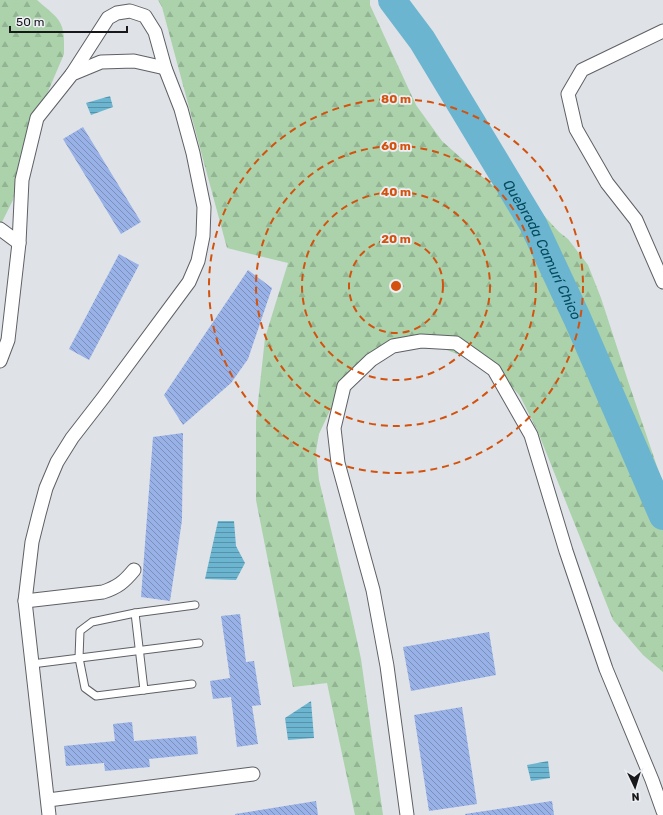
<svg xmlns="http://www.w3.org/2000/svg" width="663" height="815" font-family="Rubik,sans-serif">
<defs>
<pattern id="forest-firs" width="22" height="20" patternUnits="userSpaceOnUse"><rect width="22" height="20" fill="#abd2ab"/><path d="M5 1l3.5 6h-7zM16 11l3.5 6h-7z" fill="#92b493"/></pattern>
<pattern id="water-rules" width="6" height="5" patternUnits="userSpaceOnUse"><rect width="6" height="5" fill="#6bb5d0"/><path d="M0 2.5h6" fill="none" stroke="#5792a8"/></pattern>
<pattern id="building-back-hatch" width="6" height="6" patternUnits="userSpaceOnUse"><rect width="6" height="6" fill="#98b1e7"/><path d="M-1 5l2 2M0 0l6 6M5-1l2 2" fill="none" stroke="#7b8fba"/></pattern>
</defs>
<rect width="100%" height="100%" fill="#dfe2e7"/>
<!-- forest -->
<g fill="url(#forest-firs)">
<path d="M0 0H37C61 21 65 20 64 54L27 141 21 153 13 200 0 226Z"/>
<path d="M158 0H370V5L416 105 442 141 480 175 503 193 513 199 523 201 536 207 559 232 568 239 588 265 601 298 628 381 663 484V672L643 655 613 620 538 432 520 396 495 368 444 349 391 348 348 381 333 404 319 434 316 451 319 480 349 604 361 659 383 815H355L327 683 293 687 256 500V421L265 338 288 263 227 248 162 7Z"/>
</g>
<!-- water -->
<g fill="url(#water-rules)">
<path d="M110 96 113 107 91 115 86 103Z"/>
<path d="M218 521H234L236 546 245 563 236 580 205 579Z"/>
<path d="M311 701 314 738 288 740 285 718Z"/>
<path d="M548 761 550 778 531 781 527 765Z"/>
</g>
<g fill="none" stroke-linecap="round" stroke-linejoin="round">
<!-- river -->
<path stroke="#6bb5d0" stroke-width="28" id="s1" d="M392 0 422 40 533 224 577 318 663 516"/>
</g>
<!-- building -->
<g fill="url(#building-back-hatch)">
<path d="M83 127 141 222 121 234 63 139Z"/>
<path d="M119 254 139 265 89 360 69 349Z"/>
<path d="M248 270 272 288 248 359 231 383 183 425 164 395Z"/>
<path d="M183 433 182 520 170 601 141 597 153 437Z"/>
<path d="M240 614 246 662 254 661 261 705 252 706 258 744 237 747 231 697 213 699 210 681 230 678 221 616Z"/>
<path d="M489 632 496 675 411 691 403 647Z"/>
<path d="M462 707 477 804 429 811 414 715Z"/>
<path d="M132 722 134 741 196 736 198 754 149 759 150 767 105 771 104 763 66 766 64 746 115 741 113 724Z"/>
<path d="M316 801 318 815H235V814Z"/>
<path d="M552 801 554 815H465V814Z"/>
</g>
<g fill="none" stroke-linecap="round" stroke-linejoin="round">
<defs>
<g id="lane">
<path d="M135 613 144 690"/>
<path d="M32 664 199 643"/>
<path d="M192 684 96 696 85 688 79 658 80 631 92 622 135 613 195 605"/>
</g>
<g id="street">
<path d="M663 31 582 70 568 94 576 129 607 183 636 220 663 282"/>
<path d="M0 229 19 243"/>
<path d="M0 361 8 340 19 243 22 180 37 118 72 74 101 62 134 61 165 68"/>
<path d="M25 601 103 592C118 587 124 582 134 570"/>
<path d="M48 800 253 774"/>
<path d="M49 815 25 601 32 542 39 514 46 488 57 462 72 438 103 398 189 282 198 261 203 236 204 207 193 153 181 109 165 68 155 32 145 16 130 11 117 13 108 18 72 74"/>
<path d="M407 815 387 666 373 590 338 463 334 428 344 386 371 360 393 346 421 341 456 343 494 370 531 435 566 551 606 669 652 780 663 811"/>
</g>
</defs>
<!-- lane casing -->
<use href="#lane" stroke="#5e6064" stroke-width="9"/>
<!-- street casing -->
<use href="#street" stroke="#5e6064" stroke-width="15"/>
<!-- lane -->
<use href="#lane" stroke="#fff" stroke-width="7"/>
<!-- street -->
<use href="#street" stroke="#fff" stroke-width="13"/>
</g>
<!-- distance rings -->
<g fill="none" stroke="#d3520d" stroke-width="2" stroke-dasharray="7 5">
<circle cx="396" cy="286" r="47"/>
<circle cx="396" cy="286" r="94"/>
<circle cx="396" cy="286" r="140"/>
<circle cx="396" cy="286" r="187"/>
</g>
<g text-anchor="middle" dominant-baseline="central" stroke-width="3.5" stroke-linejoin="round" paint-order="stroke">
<!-- water labels -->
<g font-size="14" font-style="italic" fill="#05495c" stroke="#edeff4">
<text stroke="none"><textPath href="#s1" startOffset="292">Quebrada Camurí Chico</textPath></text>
</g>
</g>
<circle cx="396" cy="286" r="6" fill="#d3520d" stroke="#edeff4" stroke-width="2"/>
<g font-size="12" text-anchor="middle" font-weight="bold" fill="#d3520d" stroke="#edeff4" stroke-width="3.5" stroke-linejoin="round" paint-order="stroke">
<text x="396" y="103">80 m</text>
<text x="396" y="150">60 m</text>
<text x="396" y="196">40 m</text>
<text x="396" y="243">20 m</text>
</g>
<!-- north arrow -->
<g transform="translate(635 787) rotate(176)" stroke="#edeff4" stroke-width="3" paint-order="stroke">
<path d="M0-3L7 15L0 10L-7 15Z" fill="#18181a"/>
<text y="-6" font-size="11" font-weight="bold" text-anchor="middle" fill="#18181a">N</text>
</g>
<!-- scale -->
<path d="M10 26v6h117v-6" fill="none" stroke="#18181a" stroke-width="2"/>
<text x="16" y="26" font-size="12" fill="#18181a" stroke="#edeff4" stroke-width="3" paint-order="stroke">50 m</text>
</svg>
